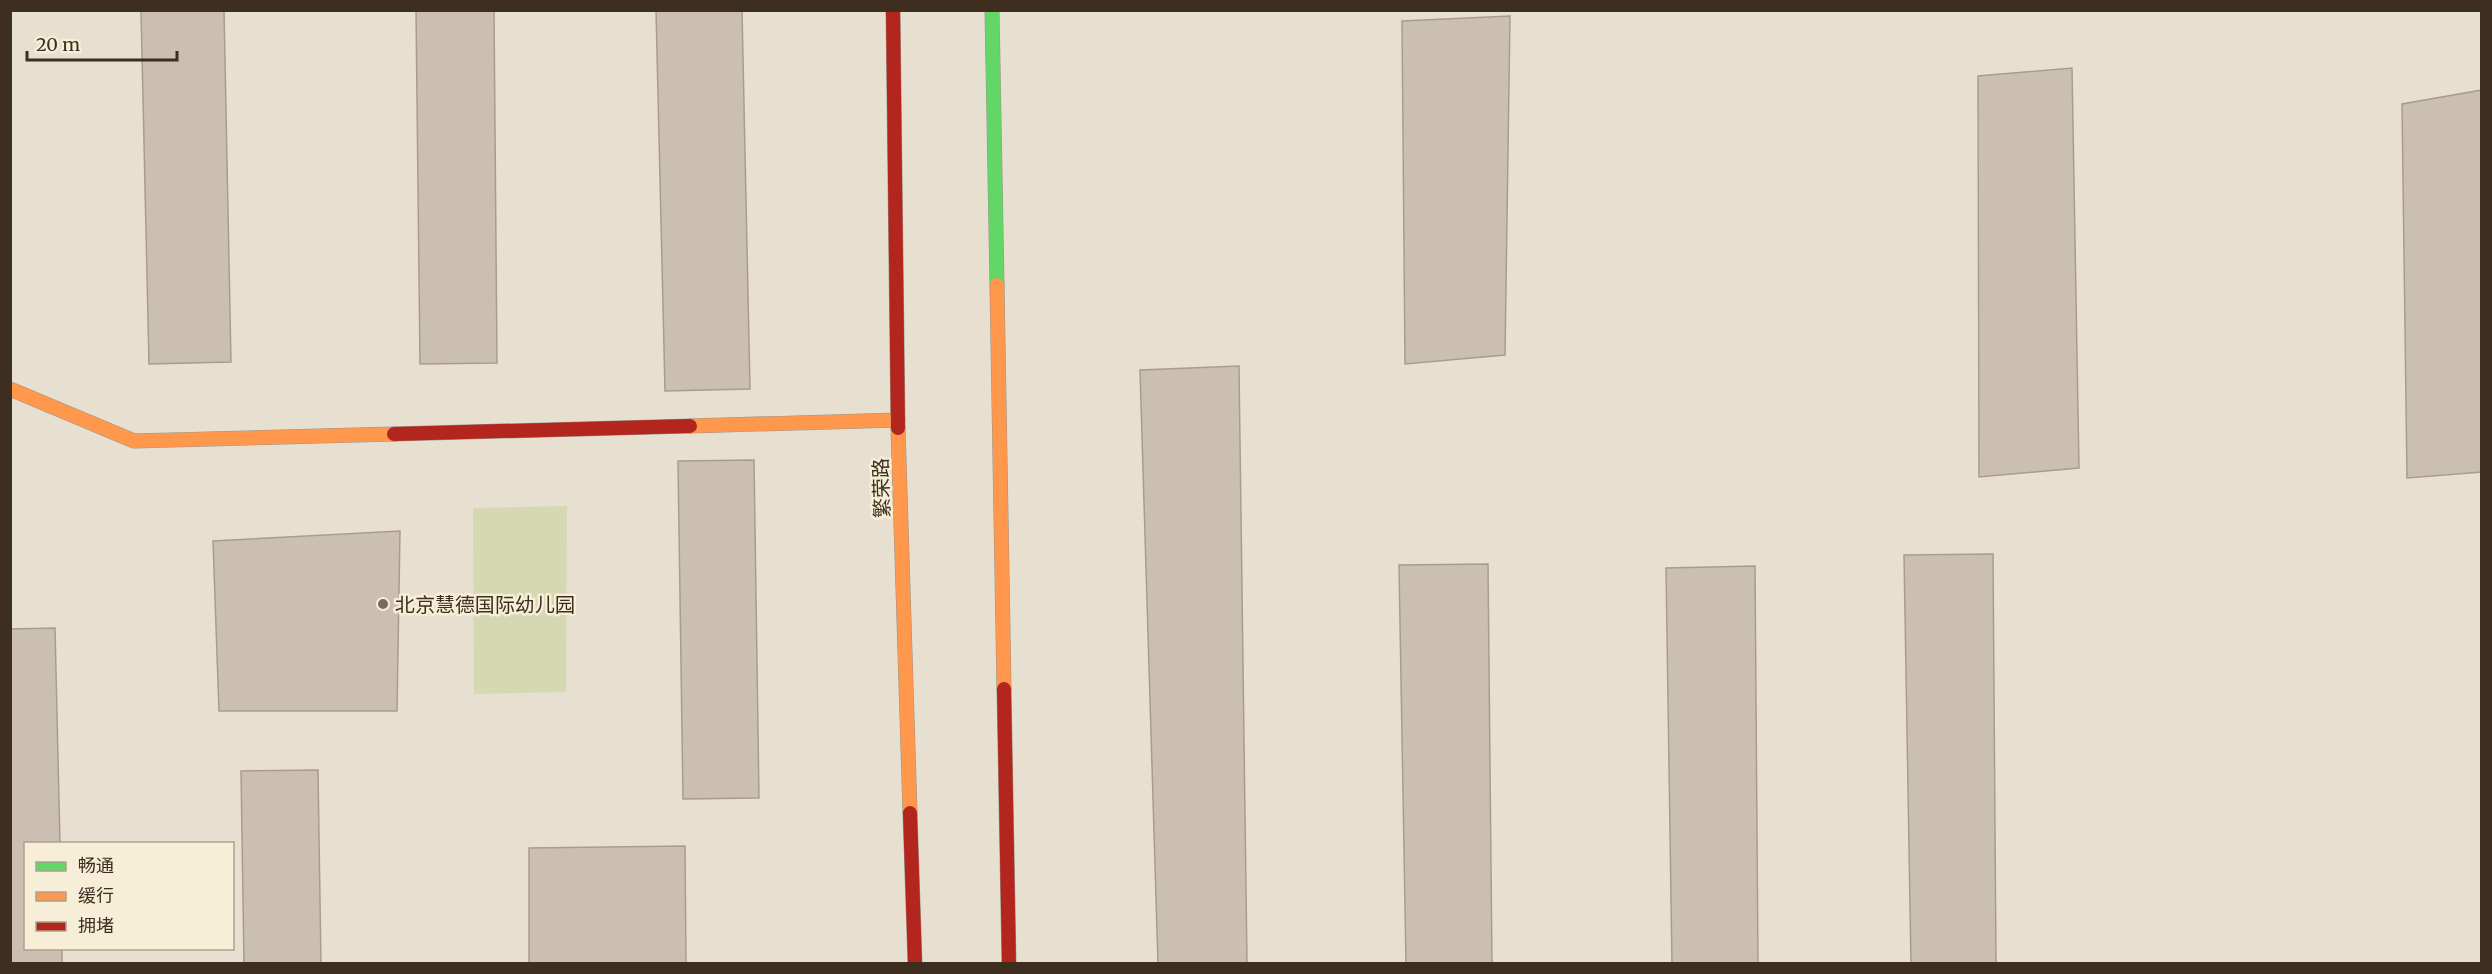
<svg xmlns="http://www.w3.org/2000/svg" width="2492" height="974" font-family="Merriweather,'Noto Sans SC',serif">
<rect width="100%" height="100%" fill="#e7e0d1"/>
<!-- green -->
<path fill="#d6d7b3" d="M567 506 566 692 474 694 473 508Z"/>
<!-- building -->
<g fill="#cbbfb2" stroke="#a89c90" stroke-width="1.5">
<path d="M141 10H224L231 362 149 364Z"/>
<path d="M416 10H494L497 363 420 364Z"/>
<path d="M656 10H742L750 389 665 391Z"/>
<path d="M1510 16 1505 355 1405 364 1402 21Z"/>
<path d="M2072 68 2079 468 1979 477 1978 76Z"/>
<path d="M2482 90V472L2407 478 2402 104Z"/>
<path d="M1239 366 1247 964H1158L1140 370Z"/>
<path d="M754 460 759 798 683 799 678 461Z"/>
<path d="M400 531 397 711H219L213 541Z"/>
<path d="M1993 554 1996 964H1911L1904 555Z"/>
<path d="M1488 564 1492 964H1406L1399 565Z"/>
<path d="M1755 566 1758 964H1672L1666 568Z"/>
<path d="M55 628 60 844H26V948H62V964H10V629Z"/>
<path d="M318 770 321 964H244L241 771Z"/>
<path d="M685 846 686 964H529V848Z"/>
</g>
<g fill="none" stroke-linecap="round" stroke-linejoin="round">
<defs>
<path id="fast" d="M992 10 997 285"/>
<g id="slow">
<path d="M997 285 1004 689"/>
<path d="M10 389 134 441 394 434"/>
<path d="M690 426 898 420"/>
<path d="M898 428 910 813"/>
</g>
<g id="jam">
<path d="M893 10 898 428"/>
<path d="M394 434 690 426"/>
<path d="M1004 689 1009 964"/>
<path d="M910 813 915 964"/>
</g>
</defs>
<!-- fast casing -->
<use href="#fast" stroke="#9c958a" stroke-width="15"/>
<!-- slow casing -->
<use href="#slow" stroke="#9c958a" stroke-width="15"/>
<!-- jam casing -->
<use href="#jam" stroke="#9c958a" stroke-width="15"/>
<!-- fast -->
<use href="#fast" stroke="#63d668" stroke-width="14"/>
<!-- slow -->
<use href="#slow" stroke="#ff974d" stroke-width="14"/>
<!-- jam -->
<use href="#jam" stroke="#b3261e" stroke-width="14"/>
</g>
<!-- markers -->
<circle fill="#786c5e" stroke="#f7eed8" stroke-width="2" cx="383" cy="604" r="6"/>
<g text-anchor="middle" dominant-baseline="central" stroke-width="5" stroke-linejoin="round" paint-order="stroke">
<!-- street labels -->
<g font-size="20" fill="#3d2e20" stroke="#f7eed8">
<text transform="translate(881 488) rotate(-92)">繁荣路</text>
</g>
<!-- poi labels -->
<g font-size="20" fill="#3d2e20" stroke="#f7eed8" text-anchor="start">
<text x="395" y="604">北京慧德国际幼儿园</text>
</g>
</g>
<!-- border -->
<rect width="2492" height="974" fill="none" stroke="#3d2e20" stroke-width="24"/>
<!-- legend -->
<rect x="24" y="842" width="210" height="108" fill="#f7eed8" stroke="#ada18e" stroke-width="1.5"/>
<rect x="36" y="862" width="30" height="9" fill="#63d668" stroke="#ada18e" stroke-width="1.5"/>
<text x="78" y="872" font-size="18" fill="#3d2e20">畅通</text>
<rect x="36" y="892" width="30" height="9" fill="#ff974d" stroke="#ada18e" stroke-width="1.5"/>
<text x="78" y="902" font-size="18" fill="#3d2e20">缓行</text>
<rect x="36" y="922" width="30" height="9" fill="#b3261e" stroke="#ada18e" stroke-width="1.5"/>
<text x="78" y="932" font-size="18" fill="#3d2e20">拥堵</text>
<!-- scale -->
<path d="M27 51v9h150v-9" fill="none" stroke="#3d2e20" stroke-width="3"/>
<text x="36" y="51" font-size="18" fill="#3d2e20" stroke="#f7eed8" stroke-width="4.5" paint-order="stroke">20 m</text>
</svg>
